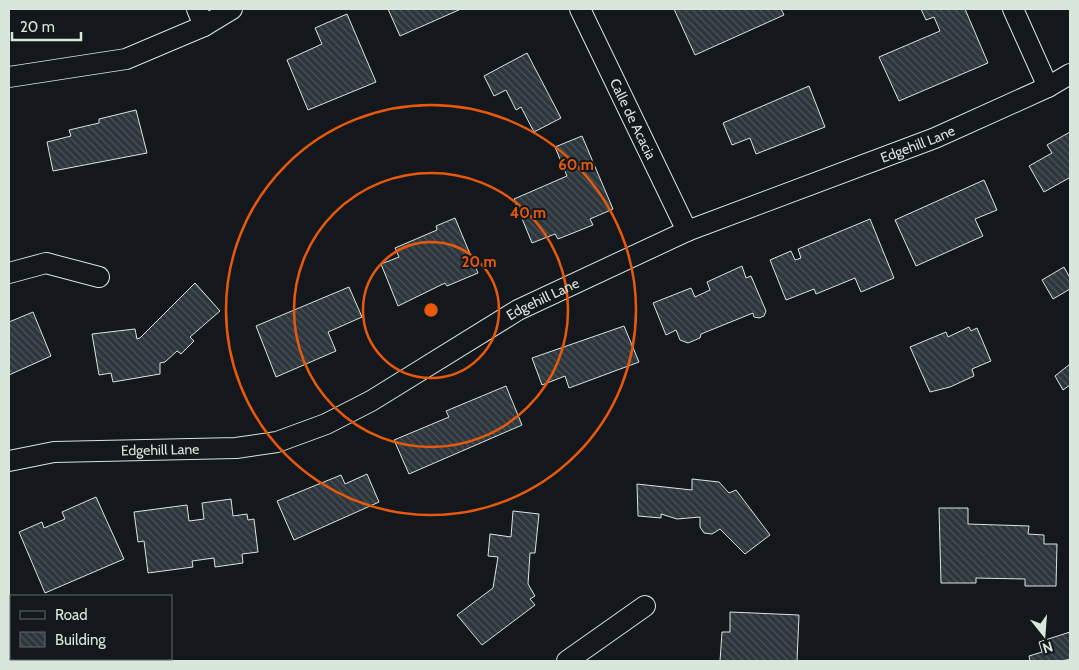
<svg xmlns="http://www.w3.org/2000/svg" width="1079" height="670" font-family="Cabin,sans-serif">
<defs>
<pattern id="building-back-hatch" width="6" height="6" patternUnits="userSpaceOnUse" patternTransform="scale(1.25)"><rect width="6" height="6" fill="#2c363c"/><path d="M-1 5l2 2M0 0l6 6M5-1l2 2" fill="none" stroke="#4a5358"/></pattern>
</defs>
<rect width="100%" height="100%" fill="#14181c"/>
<!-- building -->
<g fill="url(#building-back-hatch)" stroke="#d8e6dc">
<path d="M388 9H461L400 36Z"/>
<path d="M674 9H781L784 15 695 55Z"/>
<path d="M921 9H965L988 63 899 101 879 57 940 31 934 17 926 20Z"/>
<path d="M347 14 376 82 308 110 287 60 322 44 315 28Z"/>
<path d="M527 53 561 118 534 132 521 107 516 110 506 90 494 96 484 76Z"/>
<path d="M809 86 825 127 756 154 750 138 732 145 723 123Z"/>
<path d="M136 110 147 153 53 171 47 142 71 136 69 130 99 123V119Z"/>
<path d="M1070 132V180L1069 178 1044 192 1029 166 1052 153 1047 145Z"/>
<path d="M582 136 613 209 590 219 593 225 558 239 555 234 532 243 514 199 567 176 555 147Z"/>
<path d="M984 180 997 210 975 219 983 236 916 266 895 220Z"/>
<path d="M455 218 478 273 447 286 445 283 398 306 381 264 399 257 395 248 437 230 436 226Z"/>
<path d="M870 219 894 278 861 292 855 278 816 294 814 289 786 300 770 260 791 251 795 260 801 258 798 249Z"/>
<path d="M742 266 746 278 751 276 766 311 764 316 759 318 754 317 753 313 701 334 700 338 688 343 680 340 676 330 666 335 653 303 691 288 695 297 710 290 707 282Z"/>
<path d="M1064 267 1070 278V289L1053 299 1042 280Z"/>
<path d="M195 283 220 311 190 337 194 341 181 354 177 351 165 362 160 363V374L113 382 111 373 99 375 92 334 135 329 137 339 140 338Z"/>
<path d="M349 287 362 317 328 332 336 351 276 377 256 326Z"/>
<path d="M33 312 51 356 9 375V322Z"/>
<path d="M624 326 639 362 569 388 565 376 542 385 532 358Z"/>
<path d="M969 327 971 331 977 328 991 361 972 369 974 376 950 387 930 392 910 347 946 332 948 337Z"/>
<path d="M1070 364V385L1063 390 1055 376Z"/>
<path d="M506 386 522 425 409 474 394 440 449 417 446 411Z"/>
<path d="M367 474 379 502 294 540 277 501 341 475 345 484Z"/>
<path d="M692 479 719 482 729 493 736 490 770 535 745 554 720 529 712 534 704 533 700 527V517L677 519 661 514V518L638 516 637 484 692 490Z"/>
<path d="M96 497 124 559 45 593 19 532 42 522 44 528 65 519 62 512Z"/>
<path d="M231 499 233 516 247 514 248 520 254 519 258 552 242 554 243 563 215 567 214 558 192 561 193 567 148 573 144 541 138 542 134 512 187 505 189 521 204 519 202 503Z"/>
<path d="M939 508H968V524L1029 526 1028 534 1044 535V544H1057L1056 586H1025V579L976 578V583H941Z"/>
<path d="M513 511 539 514 535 553H530L528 584 535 596 530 599 535 605 482 645 457 615 493 588 498 557 488 556 490 534 511 537Z"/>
<path d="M730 612 799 615 797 661H720L722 632H730Z"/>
<path d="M1070 632V659L1062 661H1030L1029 656 1042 652 1039 642Z"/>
</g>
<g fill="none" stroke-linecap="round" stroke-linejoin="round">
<defs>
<g id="street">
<path d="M197 9 204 26"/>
<path id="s1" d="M580 9 687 231"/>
<path d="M1013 9 1048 87"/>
<path d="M9 77 126 59 204 26 232 9"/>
<path d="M9 273 46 263 99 277"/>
<path id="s2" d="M9 461 54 452 236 448 277 442 326 424 371 401 518 310 687 231 935 138 1048 87 1070 74"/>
<path d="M567 661 645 606"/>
</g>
</defs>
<!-- street casing -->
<use href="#street" stroke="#d8e6dc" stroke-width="22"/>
<!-- street -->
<use href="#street" stroke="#14181c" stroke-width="20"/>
</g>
<!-- distance rings -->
<g fill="none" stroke="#e8590c" stroke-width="2.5">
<circle cx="431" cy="310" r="68"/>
<circle cx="431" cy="310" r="137"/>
<circle cx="431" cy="310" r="205"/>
</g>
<g text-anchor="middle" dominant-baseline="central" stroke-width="4" stroke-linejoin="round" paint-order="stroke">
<!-- street labels -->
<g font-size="14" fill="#d8e6dc" stroke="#14181c">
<text stroke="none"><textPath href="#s1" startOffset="122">Calle de Acacia</textPath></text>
<text stroke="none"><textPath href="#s2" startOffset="978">Edgehill Lane</textPath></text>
<text stroke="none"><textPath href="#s2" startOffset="572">Edgehill Lane</textPath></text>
<text stroke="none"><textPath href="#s2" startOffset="152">Edgehill Lane</textPath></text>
</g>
</g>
<circle cx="431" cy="310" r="8" fill="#e8590c" stroke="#14181c" stroke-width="2.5"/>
<g font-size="15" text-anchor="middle" font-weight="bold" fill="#e8590c" stroke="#14181c" stroke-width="4" stroke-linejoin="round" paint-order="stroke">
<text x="576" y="170">60 m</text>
<text x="528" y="218">40 m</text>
<text x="479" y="267">20 m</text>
</g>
<!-- border -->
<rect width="1079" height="670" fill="none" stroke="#d8e6dc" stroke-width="20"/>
<!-- legend -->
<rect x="10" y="595" width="162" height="65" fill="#14181c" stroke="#626a69"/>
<rect x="20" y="611" width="25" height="8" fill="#14181c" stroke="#626a69"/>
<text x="55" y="620" font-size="15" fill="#d8e6dc">Road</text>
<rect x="20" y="632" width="25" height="15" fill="url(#building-back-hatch)" stroke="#626a69"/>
<text x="55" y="645" font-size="15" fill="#d8e6dc">Building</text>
<!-- north arrow -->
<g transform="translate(1044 635) rotate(163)" stroke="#14181c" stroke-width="4" paint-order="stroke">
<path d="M0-4L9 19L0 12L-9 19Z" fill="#d8e6dc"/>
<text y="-8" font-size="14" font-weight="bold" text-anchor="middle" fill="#d8e6dc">N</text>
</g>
<!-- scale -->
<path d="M12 32v8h69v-8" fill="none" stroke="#d8e6dc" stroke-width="2.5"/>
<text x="20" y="32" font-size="15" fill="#d8e6dc" stroke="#14181c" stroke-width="4" paint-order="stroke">20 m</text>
</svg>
